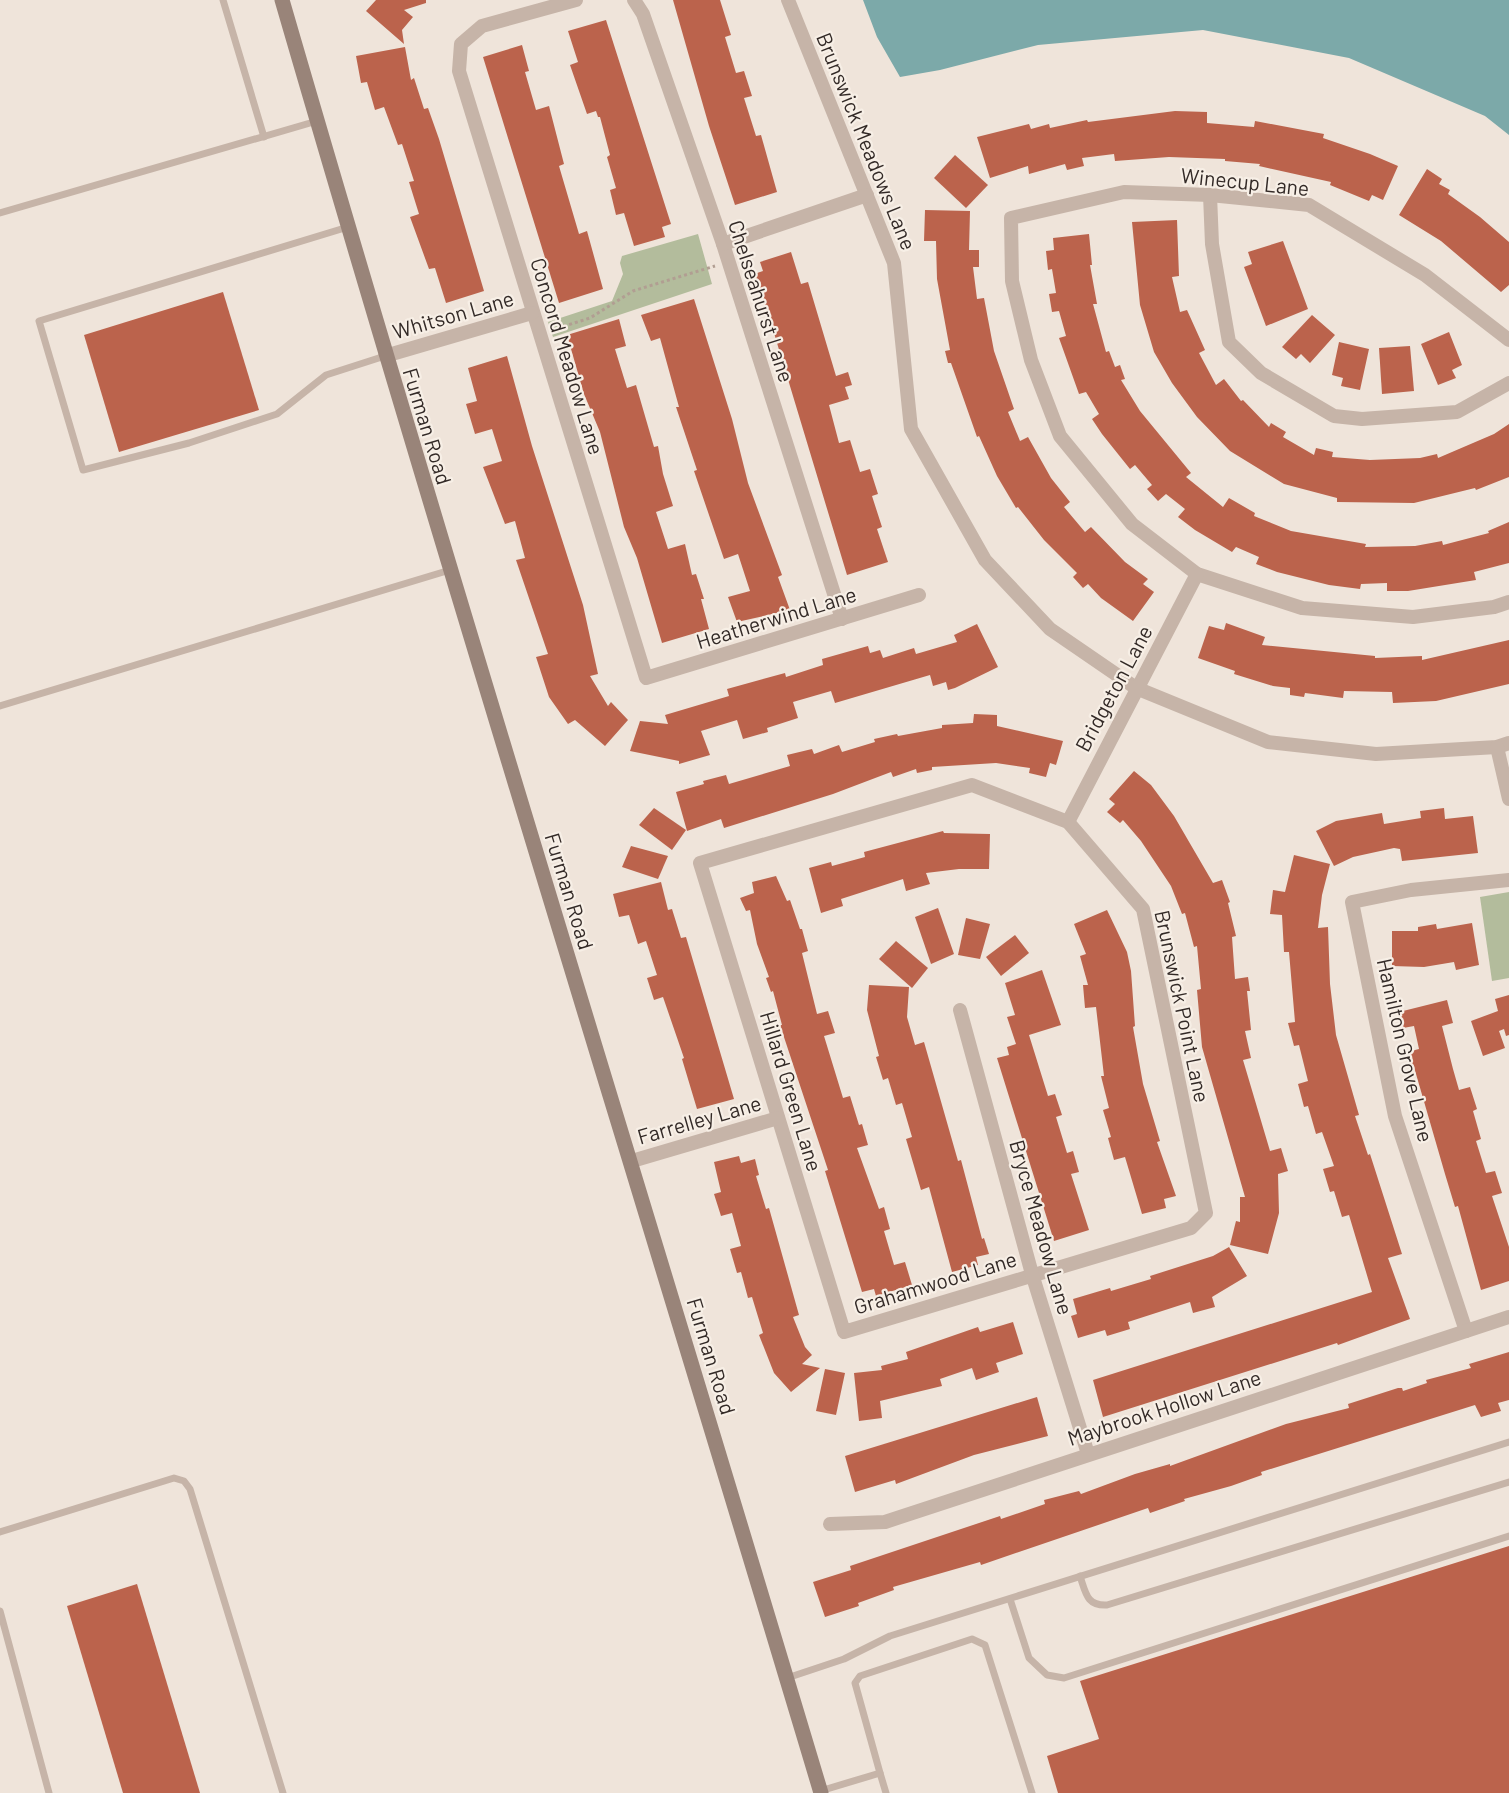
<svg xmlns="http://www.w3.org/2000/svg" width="1509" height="1793" font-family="Barlow,sans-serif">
<rect width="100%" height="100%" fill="#efe4da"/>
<!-- green -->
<g fill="#b3bc9c">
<path d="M698 234 712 284 553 337 548 322 612 301 623 274 620 263 622 256Z"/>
<path d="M1509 892V978L1492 981 1480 897Z"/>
</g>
<!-- water -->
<path fill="#7ca9a9" d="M863 0H1509V135L1485 116 1349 58 1203 30 1038 45 940 70 900 77 877 37Z"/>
<!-- building -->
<g fill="#bb634c">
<path d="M376 0H426V3L404 10 413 17 402 30 404 44 366 11Z"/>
<path d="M673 0H720L731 35 725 37 736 73 744 71 752 96 744 98 756 136 761 135 777 192 735 205 709 126Z"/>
<path d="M606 20 671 224 662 227 665 237 634 246 624 213 616 215 610 190 616 188 607 157 610 155 600 117H598L596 111 587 114 570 65 578 62 568 31Z"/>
<path d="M522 45 529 71 525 72 536 110 549 106 564 164 559 166 579 234 587 231 603 289 559 303 483 57Z"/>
<path d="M405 47 411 80 414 78 424 109 428 108 439 139 484 291 446 303 435 268 429 269 410 217 419 214 409 182 414 181 402 144 398 145 384 107 375 110 367 82 361 83 356 56Z"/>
<path d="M1175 111 1207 112V123L1254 127 1255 121 1324 134 1323 138 1370 154 1398 166 1383 200 1372 195 1369 201 1330 185 1331 182 1259 166 1260 164 1225 161V159L1169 157 1115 161 1114 154 1082 158 1084 166 1067 170 1065 164 1029 174 1028 166 990 178 977 137 1029 124 1031 129 1049 124 1050 128 1087 120 1088 122Z"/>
<path d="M955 155 988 185 966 208 934 178Z"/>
<path d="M1427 169 1442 179 1439 184 1450 190 1448 194 1480 217 1509 242V285L1501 292 1441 241 1399 215Z"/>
<path d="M925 210 970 211 969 250H979V267H973L977 299 984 298 994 351 1014 409 1008 412 1020 441 1028 437 1051 478 1070 502 1064 507 1085 532 1091 527 1125 562 1148 579 1143 584 1154 592 1133 621 1101 598 1088 584 1083 588 1073 577 1077 573 1044 540 1018 507 1016 508 997 476 979 436 977 437 951 363H948L945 351 950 350 937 279 936 241H924Z"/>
<path d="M1177 220 1179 276 1172 277 1180 312 1187 310 1205 350 1199 353 1216 385 1224 379 1241 401 1243 400 1269 427 1271 423 1286 432 1283 437 1314 455 1316 448 1333 452 1332 457 1370 460 1420 458 1437 454 1438 458 1494 434 1509 424V477L1476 490 1475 488 1414 503 1337 502V498L1284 484 1230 451 1197 417 1172 383 1154 352 1140 305 1132 222Z"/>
<path d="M1089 234 1092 265H1090L1097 304H1093L1106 352 1109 351 1115 367 1120 365 1125 379 1121 380 1140 411 1191 473 1186 477 1223 507 1229 498 1255 513 1254 516 1291 531 1366 544 1365 547 1415 546 1442 541 1443 545 1489 533 1488 531 1509 522V563L1474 572 1476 580 1408 591H1387V583L1361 584 1360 589 1329 585 1277 572 1256 564 1259 557 1236 547 1232 552 1195 530 1178 517 1185 509 1166 494 1158 501 1147 489 1152 485 1135 465 1130 469 1102 434 1092 419 1099 414 1086 392 1079 394 1059 338 1066 336 1059 311 1052 312 1049 294 1056 293 1052 269 1048 270 1046 251 1054 250 1053 238Z"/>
<path d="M1283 241 1308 309 1266 326 1244 267 1252 264 1248 252Z"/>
<path d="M791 252 801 284 808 282 836 376 848 372 852 385 845 387 849 399 829 405 839 443 850 440 860 472 870 469 878 494 872 496 882 527 877 529 888 562 847 575 761 290 759 291 754 274 763 271 760 262Z"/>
<path d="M223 292 259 410 119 452 84 335Z"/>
<path d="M694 299 732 419 748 483 782 575 778 577 790 610 737 622 728 597 750 591 738 554 724 559 694 471 697 470 676 407H679L660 338 651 341 641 315Z"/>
<path d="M1312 315 1335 335 1310 363 1301 354 1296 359 1282 347Z"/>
<path d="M619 319 626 346 615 349 627 388 636 385 654 447 658 446 663 474 673 506 656 512 668 549 685 544 692 575 696 574 704 599H701L709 629 662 643 637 558 624 527 600 432 584 394 567 335Z"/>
<path d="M1449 332 1462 365 1452 370 1456 378 1438 385 1421 344Z"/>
<path d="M1339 342 1369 349 1360 390 1341 386 1343 378 1332 375Z"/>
<path d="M1410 346 1414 391 1382 394 1379 348Z"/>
<path d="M507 356 532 446 583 605 598 674 590 676 608 706 611 702 628 720 605 746 575 720 568 724 549 697 536 657 548 654 516 560 525 558 515 521 505 524 483 467 502 461 492 429 475 434 466 404 477 401 468 368Z"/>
<path d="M1226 623 1265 637 1262 645 1375 656V658L1422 656V660L1509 640V684L1436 701 1393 703 1392 692 1344 691 1343 698 1305 693 1304 697 1290 695V688L1273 686 1234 674 1235 671 1198 658 1209 626 1224 630Z"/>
<path d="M977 624 998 667 955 688 948 690 946 682 933 686 930 675 835 703 831 691 793 702 798 718 767 728 768 732 743 739 737 720 701 731 710 755 679 764V761L630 751 640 721 668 724 665 715 729 696 727 689 785 673 786 677 823 665 822 659 868 646 870 653 880 650 883 658 914 648 916 654 957 642 954 635Z"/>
<path d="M974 714 997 715V726L1063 741 1056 765 1050 763 1046 777 1029 773 1030 768 996 763 932 767V770L917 773 916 769 893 777 891 772 833 794 724 828 721 819 687 831 676 792 704 784 703 781 726 775 729 784 790 766 787 755 812 749 814 754 839 745 842 752 875 742 874 739 897 734 898 736 942 728V725L973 723Z"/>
<path d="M1134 771 1151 785 1174 816 1213 883 1222 880 1230 902 1228 903 1236 936 1232 937 1235 979 1248 977 1250 991H1247L1251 1030 1245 1031 1251 1058 1243 1060 1270 1151 1281 1148 1288 1171 1278 1174 1279 1213 1268 1254 1230 1245 1236 1221 1240 1222V1197H1245L1202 1047 1197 990 1201 989 1197 946 1194 947 1185 913 1182 914 1171 886 1141 841 1123 820 1120 823 1107 812 1115 804 1109 799Z"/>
<path d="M654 808 686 830 672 850 639 825Z"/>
<path d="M1444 808 1445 819 1473 816 1478 853 1402 861 1400 849 1394 848 1353 857 1334 866 1316 831 1336 821 1382 813 1384 824 1421 818 1420 811Z"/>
<path d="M943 831 944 833 990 834 989 869H959L926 873 930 884 906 891 903 879 841 899 843 906 821 913 809 868 831 862 832 866 865 857 864 852Z"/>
<path d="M631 846 668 856 658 879 622 867Z"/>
<path d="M1294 855 1330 864 1322 895 1318 928 1328 927 1330 984 1336 1035 1359 1115 1355 1116 1368 1155 1370 1154 1402 1254 1388 1258 1410 1319 1338 1345 1337 1343 1103 1417 1093 1380 1372 1292 1349 1215 1342 1217 1334 1191 1330 1192 1323 1169 1334 1166 1322 1132 1316 1134 1308 1106 1304 1107 1298 1084 1308 1081 1299 1045 1294 1046 1288 1023 1295 1022 1289 952H1284L1282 915 1270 914 1273 890 1285 892Z"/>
<path d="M776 876 787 901 790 900 800 929H802L808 951 802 953 817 1014 828 1011 835 1033 824 1036 843 1098 850 1096 859 1125 862 1124 868 1145 857 1148 879 1209 884 1207 890 1229 884 1231 894 1265 905 1262 912 1285 876 1296 874 1289 862 1292 825 1171 828 1170 780 1025H782L773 991 771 992 766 978 769 977 757 944 750 910 746 911 740 898 754 893 752 882Z"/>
<path d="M661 882 668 910 672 909 681 938 686 937 734 1099 697 1109 682 1059 684 1058 663 997 654 1000 647 978 657 975 646 941 638 944 629 915 619 917 613 894Z"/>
<path d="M938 908 954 954 931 964 915 917Z"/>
<path d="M1107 910 1127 952 1131 971 1135 1026 1133 1027 1143 1084 1160 1141 1157 1142 1176 1196 1164 1199 1166 1208 1142 1214 1125 1157 1114 1160 1108 1138 1111 1137 1103 1110 1109 1108 1101 1076H1104L1096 1007 1085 1008 1083 985H1088L1080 956 1086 954 1074 924Z"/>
<path d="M966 918 990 924 980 959 958 955Z"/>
<path d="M1472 923 1479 965 1456 970 1454 962 1424 967 1392 966V931H1418V927L1436 924 1437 929Z"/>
<path d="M1015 935 1029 953 1001 976 986 957Z"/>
<path d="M896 941 928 968 912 988 879 959Z"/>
<path d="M1042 970 1061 1025 1029 1035 1048 1096 1055 1094 1062 1115 1056 1117 1067 1153 1073 1151 1079 1172 1071 1174 1089 1230 1054 1241 997 1058 1009 1055 1007 1047 1016 1044 1007 1017 1015 1015 1005 983Z"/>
<path d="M869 985 909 987 907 1017 915 1045 924 1042 958 1161 961 1160 982 1239 984 1238 989 1254 976 1257 978 1265 952 1272 929 1187 921 1190 914 1166 906 1139 912 1137 902 1103 896 1105 888 1078 883 1080 876 1057 879 1056 867 1010Z"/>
<path d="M1509 995V1035L1506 1036 1504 1029 1499 1031 1505 1048 1483 1056 1471 1021 1498 1011 1495 999Z"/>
<path d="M1447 1000 1453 1023 1442 1026 1453 1069 1459 1090 1470 1087 1477 1109 1473 1111 1481 1139 1476 1141 1486 1173 1495 1171 1502 1193 1492 1196 1509 1247V1281L1481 1290 1458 1206 1455 1207 1445 1174 1414 1067H1411L1407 1052 1419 1049 1414 1026 1403 1028 1399 1012Z"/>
<path d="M739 1156 741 1163 755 1159 759 1175 756 1176 766 1209 769 1208 799 1315 793 1317 805 1347 812 1355 802 1364 820 1368 791 1392 774 1373 759 1335 763 1333 752 1297 748 1298 741 1272 737 1273 730 1249 741 1246 732 1213 721 1216 714 1194 721 1192 714 1162Z"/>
<path d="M1229 1247 1247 1276 1212 1297 1215 1307 1193 1313 1190 1302 1128 1322 1130 1329 1107 1336 1105 1330 1078 1338 1071 1316 1077 1314 1073 1299 1110 1288 1111 1291 1151 1279 1150 1276 1213 1256Z"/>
<path d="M1013 1322 1023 1354 996 1363 999 1372 976 1380 972 1368 940 1379 942 1386 880 1401 882 1418 859 1421 854 1373 882 1370 881 1366 908 1359 906 1352 978 1327 980 1332Z"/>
<path d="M1509 1352V1400L1498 1403 1501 1411 1481 1417 1475 1405 1261 1472 1262 1475 1231 1486 1184 1499 1185 1501 1150 1513 1148 1508 981 1565 980 1562 893 1587 894 1590 858 1603 859 1606 825 1617 813 1582 851 1570 850 1566 1000 1516 1001 1519 1045 1504 1044 1500 1079 1491 1081 1494 1135 1474 1170 1464V1466L1286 1424 1349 1408 1348 1404 1398 1388H1402L1403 1391 1427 1383 1426 1380 1471 1368 1469 1364Z"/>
<path d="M825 1369 845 1373 836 1415 816 1411Z"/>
<path d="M1037 1397 1048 1436 974 1455 896 1484 895 1480 855 1492 845 1456Z"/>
<path d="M1509 1546V1793H1058L1047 1756 1099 1739 1080 1681Z"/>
<path d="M137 1584 200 1793H123L67 1606Z"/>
</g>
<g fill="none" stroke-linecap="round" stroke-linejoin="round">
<!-- path -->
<path stroke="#b19e92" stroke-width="3" stroke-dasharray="3 3" stroke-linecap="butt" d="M552 330 590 318 633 291 715 266"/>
<!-- lane -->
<g stroke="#c6b4a8" stroke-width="7">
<path d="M223 0 264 137"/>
<path d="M0 213 317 121"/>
<path d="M348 227 39 321 83 470 189 443 277 414 326 375 385 356"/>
<path d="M0 706 450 570"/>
<path d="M0 1532 174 1478 184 1481 190 1489 283 1793"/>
<path d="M1080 1576C1086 1594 1087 1606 1107 1605L1509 1482"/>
<path d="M1010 1599 1029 1658 1047 1675 1064 1678 1509 1536"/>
<path d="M0 1611 49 1793"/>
<path d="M787 1678 844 1659 890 1636 1509 1442"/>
<path d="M880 1773 886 1793"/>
<path d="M820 1791 880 1773 855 1683 860 1676 972 1639 985 1645 1032 1793"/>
</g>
<!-- street -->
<g stroke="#c6b4a8" stroke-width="14">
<path d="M576 0 482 26 461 44 459 71 646 678 919 595"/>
<path d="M634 0 643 14 723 244 842 619"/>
<path d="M788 0 894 263 911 429 985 560 1050 629 1136 688 1268 742 1376 754 1497 747 1509 743"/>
<path d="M1210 195 1212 244 1229 342 1261 373 1334 416 1362 419 1457 412 1509 383"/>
<path d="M723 244 867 195"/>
<path d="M1509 340 1425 275 1309 205 1210 195 1124 192 1011 218 1012 281 1031 360 1060 436 1132 524 1197 574 1302 608 1413 617 1494 607 1509 602"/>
<path d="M385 356 532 313"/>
<path d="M1497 747 1509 799"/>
<path d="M972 785 1068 822 1143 909 1206 1213 1191 1228 844 1332 700 863Z"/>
<path d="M1068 822 1197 574"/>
<path d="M960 1010 1032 1274 1088 1454"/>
<path d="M632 1161 778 1118"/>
<path d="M1466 1331 1395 1116 1352 902 1411 890 1509 880"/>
<path d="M830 1524 885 1522 1509 1317"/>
</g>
<!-- secondary -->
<path stroke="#998479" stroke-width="15" d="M282 0C456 599 642 1195 821 1793"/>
</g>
<g text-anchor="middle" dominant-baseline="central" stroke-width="4.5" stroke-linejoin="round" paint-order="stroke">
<!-- street labels -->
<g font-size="21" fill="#332a27" stroke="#f7efe6">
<text transform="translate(867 141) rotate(68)">Brunswick Meadows Lane</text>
<text transform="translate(1245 181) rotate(6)">Winecup Lane</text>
<text transform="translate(762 301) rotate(72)">Chelseahurst Lane</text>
<text transform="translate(453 314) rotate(-16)">Whitson Lane</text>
<text transform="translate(568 356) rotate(73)">Concord Meadow Lane</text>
<text transform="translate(428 426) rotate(73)">Furman Road</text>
<text transform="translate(776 617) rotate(-17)">Heatherwind Lane</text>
<text transform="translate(1113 688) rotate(-62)">Bridgeton Lane</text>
<text transform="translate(570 891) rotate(73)">Furman Road</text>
<text transform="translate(1183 1006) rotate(78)">Brunswick Point Lane</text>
<text transform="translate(1406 1050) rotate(77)">Hamilton Grove Lane</text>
<text transform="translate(792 1091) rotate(73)">Hillard Green Lane</text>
<text transform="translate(699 1119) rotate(-16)">Farrelley Lane</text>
<text transform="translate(1042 1227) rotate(74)">Bryce Meadow Lane</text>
<text transform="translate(935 1282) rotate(-17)">Grahamwood Lane</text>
<text transform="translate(712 1356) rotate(73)">Furman Road</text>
<text transform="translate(1164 1407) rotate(-18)">Maybrook Hollow Lane</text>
</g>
</g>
</svg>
